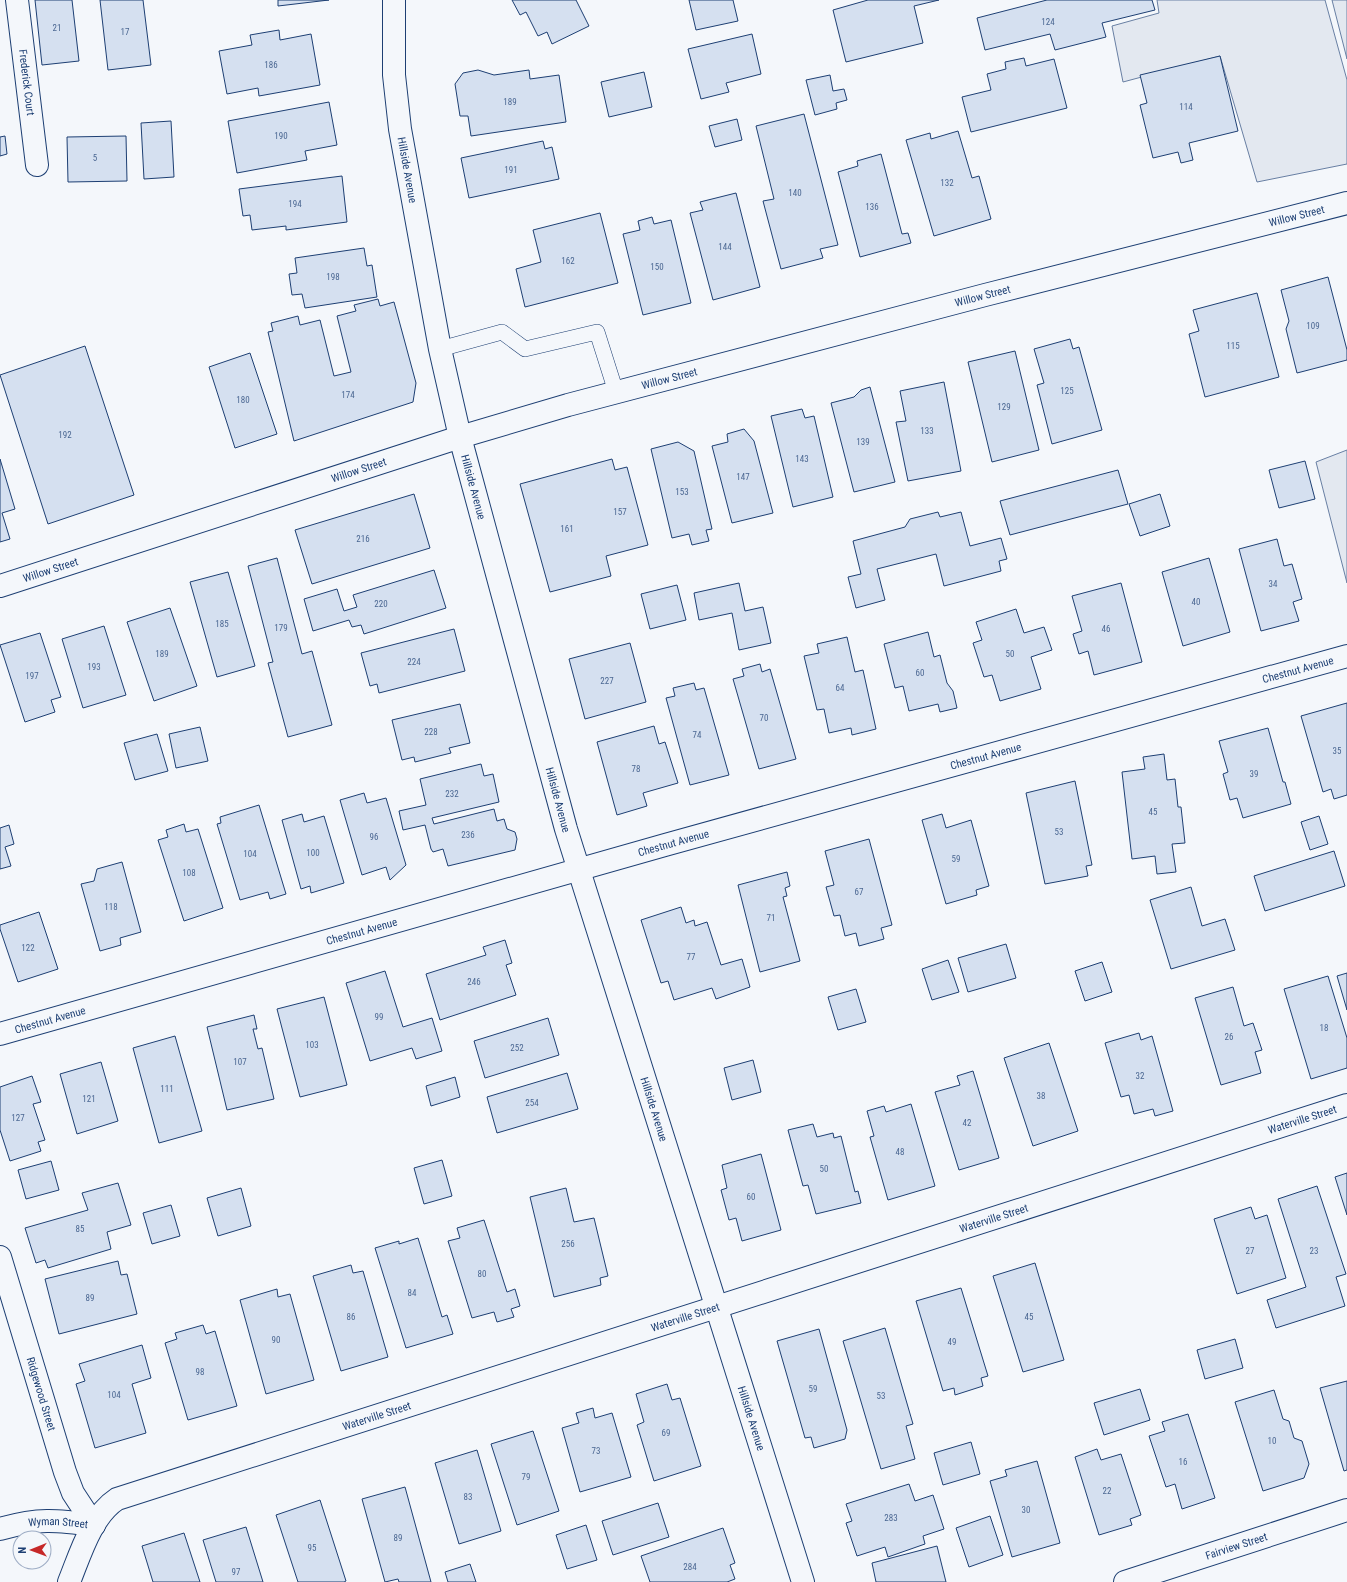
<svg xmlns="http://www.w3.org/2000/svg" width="1347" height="1582" font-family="'Roboto Condensed',sans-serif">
<rect width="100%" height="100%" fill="#f4f7fb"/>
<!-- parking -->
<g fill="#e3e8f0" stroke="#687fa3">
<path d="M1157 0H1325L1347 80V164L1257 182 1220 56 1123 82 1112 26 1159 13Z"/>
<path d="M1332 0H1347V59Z"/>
<path d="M1347 450V583L1316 462Z"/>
</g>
<!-- building -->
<g fill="#d5e0f0" stroke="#1d3f73">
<path d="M35 0H72L79 61 42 65Z"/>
<path d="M100 0H143L151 65 108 70Z"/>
<path d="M278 0H329L278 6Z"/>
<path d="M512 0H576L589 26 552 44 547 32 538 36 526 12 520 15Z"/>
<path d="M689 0H733L738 21 696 30Z"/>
<path d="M868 0H939L914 6 923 43 846 62 833 10Z"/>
<path d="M1047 0H1152L1155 10 1102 23 1106 37 1055 50 1050 34 985 50 977 18Z"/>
<path d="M279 30 280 40 311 34 320 85 259 96 258 88 227 94 219 51 252 45 250 35Z"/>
<path d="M752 34 761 74 726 83 729 92 701 99 688 49Z"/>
<path d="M1220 56 1238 131 1189 143 1193 160 1181 163 1178 152 1153 158 1140 105 1147 103 1140 75Z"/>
<path d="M1024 58 1026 66 1054 59 1067 108 971 132 962 97 991 90 987 74 1006 69 1005 62Z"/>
<path d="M478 70 494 75 529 70 530 79 559 75 566 122 471 136 468 116H460L455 84 463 73Z"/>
<path d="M644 72 652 107 609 117 601 82Z"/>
<path d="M830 75 833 91 844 89 847 100 836 103 837 109 815 115 806 80Z"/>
<path d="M329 102 337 145 305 151 307 160 237 173 228 121Z"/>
<path d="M804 114 838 245 820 249 823 258 781 269 763 201 774 199 756 126Z"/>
<path d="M737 119 742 140 715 147 709 126Z"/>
<path d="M171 121 174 177 144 179 141 123Z"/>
<path d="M958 131 972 178 979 176 991 219 934 236 906 140 930 133 931 139Z"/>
<path d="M5 136 7 154 0 156V137Z"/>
<path d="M126 136 127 181 68 182 67 137Z"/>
<path d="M543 141 545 149 552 147 559 179 469 198 461 158Z"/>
<path d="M881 154 902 234 908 233 911 243 860 257 838 172 858 166 857 161Z"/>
<path d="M342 176 347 222 286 230V226L252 230 250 215 243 216 239 189Z"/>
<path d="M736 193 760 287 713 300 690 213 703 210 700 202Z"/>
<path d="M600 213 618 283 525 307 516 269 541 262 533 230Z"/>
<path d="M652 217 654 224 671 220 691 303 643 315 623 234 640 230 638 221Z"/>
<path d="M364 248 367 266 372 265 377 297 305 308 302 294 292 295 289 274 297 273 295 258Z"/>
<path d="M1328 277 1347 350V360L1297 373 1286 329 1289 321 1281 290Z"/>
<path d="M1257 293 1279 377 1205 397 1189 334 1199 331 1193 310Z"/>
<path d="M378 299 380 306 394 302 416 383 413 402 294 441 268 332 273 331 271 323 298 316 300 325 320 320 334 376 351 372 337 316 356 311 354 305Z"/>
<path d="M1070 339 1073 349 1079 347 1102 430 1052 444 1037 385 1044 383 1034 349Z"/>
<path d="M85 346 134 495 48 524 0 375Z"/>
<path d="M1015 351 1039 450 992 462 968 362Z"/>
<path d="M250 353 277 434 235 448 209 367Z"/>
<path d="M944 382 961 471 908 481 896 422 906 421 900 391Z"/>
<path d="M870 387 895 482 854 492 831 403 854 397 861 390Z"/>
<path d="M802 409 805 418 814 416 833 497 793 507 771 416Z"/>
<path d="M744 429 754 441 773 513 732 523 712 446 728 442 727 434Z"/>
<path d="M678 442 694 451 712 529 706 530 709 541 692 545 689 534 672 538 651 449Z"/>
<path d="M0 459 15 509 2 513 10 539 0 542Z"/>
<path d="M612 459 615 470 627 467 648 545 606 556 611 576 550 592 520 484Z"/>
<path d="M1305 461 1315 499 1279 508 1269 470Z"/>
<path d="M1118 470 1128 504 1010 535 1000 501Z"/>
<path d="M414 494 430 548 312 584 295 530Z"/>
<path d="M1160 494 1170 526 1140 536 1129 504Z"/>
<path d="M938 512 940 517 961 512 970 546 1001 538 1007 559 999 561 1001 571 944 586 936 554 877 569 885 600 856 608 848 577 861 574 853 541 905 527 910 519Z"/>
<path d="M1277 539 1284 566 1292 564 1302 599 1293 602 1299 621 1261 631 1239 549Z"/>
<path d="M277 558 302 654 312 651 332 725 288 737 268 663 273 662 248 566Z"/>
<path d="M1209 558 1230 632 1183 646 1162 572Z"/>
<path d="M434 570 446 608 364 634 361 625 352 627 349 620 313 631 304 599 337 589 344 611 357 607 353 595Z"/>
<path d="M228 572 255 666 217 677 190 582Z"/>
<path d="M739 583 745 611 763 607 771 643 739 650 732 613 699 620 694 593Z"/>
<path d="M1121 583 1142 662 1094 675 1088 651 1079 654 1073 634 1082 631 1072 596Z"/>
<path d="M677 585 686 620 650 629 641 594Z"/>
<path d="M170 608 197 686 154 701 127 622Z"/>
<path d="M1016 609 1024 633 1044 627 1052 650 1031 657 1041 689 1000 701 992 675 984 677 973 643 982 640 976 622Z"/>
<path d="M104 626 126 695 83 708 62 639Z"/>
<path d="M454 629 465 671 379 693 377 684 370 686 361 653Z"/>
<path d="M928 632 934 657 940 655 947 683 953 691 957 708 940 712 938 704 909 711 903 686 895 688 884 644Z"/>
<path d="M40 633 61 697 51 700 55 712 25 722 0 645Z"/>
<path d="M847 637 855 672 863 670 876 729 852 735 851 728 829 733 824 709 817 710 804 656 819 653 817 644Z"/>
<path d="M630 643 646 702 585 719 569 659Z"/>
<path d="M760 664 762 672 770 669 796 759 759 769 733 679 744 676 742 669Z"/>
<path d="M694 683 696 690 704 688 729 775 690 785 666 698 675 696 673 688Z"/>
<path d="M1347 703V795L1334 799 1331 789 1323 792 1301 716Z"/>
<path d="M460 704 470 743 449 748 451 753 415 762 414 757 402 760 392 720Z"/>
<path d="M654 726 659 744 665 742 678 783 643 793 647 806 617 815 597 742Z"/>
<path d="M200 727 208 761 176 768 169 734Z"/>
<path d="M1268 728 1283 782H1285L1291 804 1243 818 1237 798 1230 800 1223 774 1228 772 1219 741Z"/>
<path d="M157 734 168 771 135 780 124 743Z"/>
<path d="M1164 754 1167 780 1175 779 1178 807H1181L1185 843 1172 844 1176 872 1157 874 1155 856 1132 859 1122 772 1145 769 1143 757Z"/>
<path d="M481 764 484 776 493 774 499 802 432 818 434 824 494 809 497 821 504 819 507 829 515 832 517 839 515 850 448 866 443 849 433 852 431 849 425 825 403 830 399 811 426 805 420 779Z"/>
<path d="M1075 781 1092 865 1086 866 1088 876 1045 884 1026 793Z"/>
<path d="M364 793 367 803 386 798 406 865 390 880 386 867 362 875 340 800Z"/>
<path d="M259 805 286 894 270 899 268 892 240 900 217 824 221 823 220 817Z"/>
<path d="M302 814 304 822 324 816 344 883 311 893 310 886 301 889 282 820Z"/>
<path d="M942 814 946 828 971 820 989 886 976 890 977 895 946 904 922 820Z"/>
<path d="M1319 816 1328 844 1310 850 1301 822Z"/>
<path d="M184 824 186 832 198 829 223 908 184 921 158 840 168 837 166 830Z"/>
<path d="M9 825 14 844 5 847 11 866 0 869V828Z"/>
<path d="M869 839 892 925 881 928 884 939 859 946 856 933 845 936 840 915 834 916 826 887 834 885 825 851Z"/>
<path d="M1334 851 1345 886 1265 911 1254 876Z"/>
<path d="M122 862 141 932 120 938 121 945 100 951 81 884 94 881 97 869Z"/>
<path d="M787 872 790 886 785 888 787 896 783 897 800 961 760 972 738 885Z"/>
<path d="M1191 887 1202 926 1225 919 1235 950 1171 969 1150 900Z"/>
<path d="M681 907 686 923 694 920 695 926 707 922 721 965 742 959 750 987 716 999 712 988 674 1000 668 981 661 983 641 920Z"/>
<path d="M39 912 58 969 18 982 0 929V925Z"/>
<path d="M505 940 512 963 506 965 516 995 440 1020 426 974 486 955 483 947Z"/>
<path d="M1006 944 1016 978 968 992 958 958Z"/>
<path d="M948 960 959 992 932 1000 922 969Z"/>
<path d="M1102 962 1112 992 1085 1001 1075 971Z"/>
<path d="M385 971 403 1027 432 1018 442 1051 416 1059 412 1048 370 1061 346 983Z"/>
<path d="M1347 973V1010L1337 976Z"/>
<path d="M1328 976 1347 1038V1068L1311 1079 1284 989Z"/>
<path d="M1233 987 1244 1026 1253 1023 1262 1050 1255 1052 1261 1073 1221 1085 1195 998Z"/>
<path d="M856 989 866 1022 838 1030 828 997Z"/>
<path d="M324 997 347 1085 300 1097 277 1009Z"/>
<path d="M254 1015 257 1029H253L258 1049 262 1048 274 1099 227 1110 207 1027Z"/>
<path d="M548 1018 559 1055 485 1078 474 1041Z"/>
<path d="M1139 1033 1141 1040 1152 1036 1173 1111 1155 1116 1153 1109 1134 1114 1129 1095 1121 1097 1105 1043Z"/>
<path d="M175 1036 202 1131 159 1143 133 1048Z"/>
<path d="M1049 1043 1078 1131 1033 1146 1004 1058Z"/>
<path d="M753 1060 761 1092 732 1100 724 1068Z"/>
<path d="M101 1062 118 1121 77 1134 60 1074Z"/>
<path d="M973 1071 999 1158 959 1170 935 1092 960 1085 957 1076Z"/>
<path d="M567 1073 578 1109 497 1133 487 1097Z"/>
<path d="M32 1076 41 1102 33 1104 45 1140 38 1142 41 1151 10 1161 0 1130V1087Z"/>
<path d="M455 1077 460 1097 431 1106 426 1086Z"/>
<path d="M911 1104 935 1186 888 1200 870 1137 874 1136 867 1111 884 1106 886 1112Z"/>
<path d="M813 1124 817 1137 833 1133 834 1138 841 1136 855 1192 858 1191 861 1203 816 1214 808 1185 803 1186 788 1130Z"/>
<path d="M761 1154 781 1230 742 1241 736 1218 729 1220 721 1190 727 1188 722 1165Z"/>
<path d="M442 1160 452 1196 424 1204 414 1168Z"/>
<path d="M51 1161 59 1190 26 1199 18 1170Z"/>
<path d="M1347 1173V1215L1335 1177Z"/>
<path d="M118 1183 131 1225 107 1232 111 1249 48 1268 45 1260 36 1263 25 1228 88 1210 82 1193Z"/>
<path d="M1317 1186 1346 1274 1336 1277 1345 1306 1276 1328 1267 1300 1306 1287 1278 1199Z"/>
<path d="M241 1188 251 1226 218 1236 207 1198Z"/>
<path d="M566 1188 574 1222 594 1218 608 1276 600 1278 601 1285 554 1297 530 1197Z"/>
<path d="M171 1205 180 1236 152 1244 143 1213Z"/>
<path d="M1251 1207 1255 1219 1267 1215 1286 1278 1237 1294 1214 1219Z"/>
<path d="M484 1220 507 1292 515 1289 520 1306 511 1309 514 1317 497 1322 494 1312 472 1318 448 1241 460 1238 457 1228Z"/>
<path d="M418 1238 442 1317 447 1315 453 1334 406 1348 375 1248 399 1241V1244Z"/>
<path d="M118 1261 121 1275 127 1274 137 1314 59 1334 45 1279Z"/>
<path d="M1035 1263 1064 1360 1023 1372 993 1276Z"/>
<path d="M351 1265 353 1273 363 1271 388 1357 341 1371 313 1276Z"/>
<path d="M961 1288 988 1376 981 1378 983 1386 955 1395 954 1388 943 1391 916 1301Z"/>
<path d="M277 1289 278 1297 290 1294 314 1380 266 1394 240 1300Z"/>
<path d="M203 1325 206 1334 215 1331 237 1406 188 1420 165 1343 177 1339 175 1333Z"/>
<path d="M885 1328 913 1424 906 1426 915 1459 881 1469 843 1341Z"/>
<path d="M819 1329 847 1430 845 1439 814 1448 811 1437 805 1438 777 1341Z"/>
<path d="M1235 1339 1243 1368 1205 1379 1197 1350Z"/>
<path d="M142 1345 151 1378 132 1384 146 1433 95 1448 76 1384 85 1381 79 1364Z"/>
<path d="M1347 1381V1470L1344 1471 1320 1388Z"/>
<path d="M667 1384 672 1400 680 1398 701 1466 654 1481 637 1425 644 1422 636 1394Z"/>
<path d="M1140 1389 1150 1420 1104 1435 1094 1403Z"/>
<path d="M1274 1390 1283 1419 1289 1421 1294 1438 1302 1441 1309 1464 1304 1478 1263 1491 1235 1402Z"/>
<path d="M593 1408 595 1418 612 1413 631 1477 580 1492 562 1428 579 1423 576 1413Z"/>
<path d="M1188 1414 1215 1498 1182 1509 1175 1484 1166 1487 1149 1436 1165 1431 1162 1422Z"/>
<path d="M533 1431 559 1511 517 1525 491 1444Z"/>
<path d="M971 1442 980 1474 943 1485 934 1453Z"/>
<path d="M1097 1449 1101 1460 1121 1454 1141 1515 1130 1519 1132 1525 1099 1535 1075 1457Z"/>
<path d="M477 1450 501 1531 459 1544 435 1463Z"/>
<path d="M1037 1461 1060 1543 1012 1557 990 1481 1007 1476 1005 1470Z"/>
<path d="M909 1484 915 1501 933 1495 944 1529 923 1536 925 1544 888 1557 885 1547 857 1556 846 1523 852 1521 846 1504Z"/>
<path d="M405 1487 431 1582H399L398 1579 385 1582 362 1499Z"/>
<path d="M320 1500 346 1581 344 1582H298L276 1515Z"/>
<path d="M658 1503 669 1537 613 1555 602 1521Z"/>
<path d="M990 1516 1003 1555 969 1567 956 1528Z"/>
<path d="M586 1525 597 1560 567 1569 556 1535Z"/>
<path d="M246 1527 263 1582H216L203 1540Z"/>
<path d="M723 1528 735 1563 730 1565 735 1579 727 1582H650L641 1556Z"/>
<path d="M184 1533 200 1582H153L142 1546Z"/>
<path d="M937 1546 946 1582H876L872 1563Z"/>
<path d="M470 1564 476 1582H448L445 1572Z"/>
</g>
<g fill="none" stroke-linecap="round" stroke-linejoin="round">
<defs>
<path id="service" d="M440 349 502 332 525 349 597 332 616 392"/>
<g id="minor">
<path id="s1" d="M17 0 37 165"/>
<path id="s2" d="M394 0V75L400 129 440 349 460 437 566 829 803 1582"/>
<path id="s3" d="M0 1034 665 845 1347 656"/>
<path id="s4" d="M0 1257 65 1472 73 1493 94 1525"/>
<path id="s5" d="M0 1529C38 1518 56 1520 94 1525"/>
<path id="s6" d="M1125 1582 1347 1510"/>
</g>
<g id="tertiary">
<path id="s7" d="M0 586 460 437 568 405 985 295 1347 203"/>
<path id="s8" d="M69 1582C80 1555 91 1516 117 1499L1347 1105"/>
</g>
</defs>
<!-- service casing -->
<use href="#service" stroke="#1d3f73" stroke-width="16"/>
<!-- minor casing -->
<use href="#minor" stroke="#1d3f73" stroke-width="24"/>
<!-- tertiary casing -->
<use href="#tertiary" stroke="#1d3f73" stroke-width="24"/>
<!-- service -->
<use href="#service" stroke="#f4f7fb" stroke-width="15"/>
<!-- minor -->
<use href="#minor" stroke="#f4f7fb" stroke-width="22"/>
<!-- tertiary -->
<use href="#tertiary" stroke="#f4f7fb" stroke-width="22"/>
</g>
<g text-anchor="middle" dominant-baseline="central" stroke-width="3" stroke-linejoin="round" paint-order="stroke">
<!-- number labels -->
<g font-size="9" fill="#4b6792">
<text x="1048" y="22">124</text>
<text x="57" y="28">21</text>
<text x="125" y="32">17</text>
<text x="271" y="65">186</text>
<text x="510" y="102">189</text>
<text x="1186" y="107">114</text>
<text x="281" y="136">190</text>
<text x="95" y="158">5</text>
<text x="511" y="170">191</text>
<text x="947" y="183">132</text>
<text x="795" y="193">140</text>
<text x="295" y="204">194</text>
<text x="872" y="207">136</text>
<text x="725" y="247">144</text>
<text x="568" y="261">162</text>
<text x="657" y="267">150</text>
<text x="333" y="277">198</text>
<text x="1313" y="326">109</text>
<text x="1233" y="346">115</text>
<text x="1067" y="391">125</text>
<text x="348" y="395">174</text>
<text x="243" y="400">180</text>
<text x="1004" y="407">129</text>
<text x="927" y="431">133</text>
<text x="65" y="435">192</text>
<text x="863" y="442">139</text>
<text x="802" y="459">143</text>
<text x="743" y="477">147</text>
<text x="682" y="492">153</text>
<text x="620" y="512">157</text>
<text x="567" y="529">161</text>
<text x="363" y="539">216</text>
<text x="1273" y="584">34</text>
<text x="1196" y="602">40</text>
<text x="381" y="604">220</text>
<text x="222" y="624">185</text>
<text x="281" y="628">179</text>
<text x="1106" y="629">46</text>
<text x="162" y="654">189</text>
<text x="1010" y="654">50</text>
<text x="414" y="662">224</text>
<text x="94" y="667">193</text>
<text x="920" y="673">60</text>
<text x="32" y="676">197</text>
<text x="607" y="681">227</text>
<text x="840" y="688">64</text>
<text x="764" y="718">70</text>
<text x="431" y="732">228</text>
<text x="697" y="735">74</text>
<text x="1337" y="751">35</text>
<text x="636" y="769">78</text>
<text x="1254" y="774">39</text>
<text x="452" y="794">232</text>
<text x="1153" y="812">45</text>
<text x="1059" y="832">53</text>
<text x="468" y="835">236</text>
<text x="374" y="837">96</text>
<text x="313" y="853">100</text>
<text x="250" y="854">104</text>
<text x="956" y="859">59</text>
<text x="189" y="873">108</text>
<text x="859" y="892">67</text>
<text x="111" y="907">118</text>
<text x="771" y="918">71</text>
<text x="28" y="948">122</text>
<text x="691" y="957">77</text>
<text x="474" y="982">246</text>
<text x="379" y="1017">99</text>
<text x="1324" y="1028">18</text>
<text x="1229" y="1037">26</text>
<text x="312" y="1045">103</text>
<text x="517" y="1048">252</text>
<text x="240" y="1062">107</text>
<text x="1140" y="1076">32</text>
<text x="167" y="1089">111</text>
<text x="1041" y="1096">38</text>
<text x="89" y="1099">121</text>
<text x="532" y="1103">254</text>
<text x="18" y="1118">127</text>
<text x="967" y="1123">42</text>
<text x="900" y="1152">48</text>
<text x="824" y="1169">50</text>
<text x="751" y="1197">60</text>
<text x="80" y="1229">85</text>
<text x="568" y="1244">256</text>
<text x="1250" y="1251">27</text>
<text x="1314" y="1251">23</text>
<text x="482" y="1274">80</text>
<text x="412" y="1293">84</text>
<text x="90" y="1298">89</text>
<text x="351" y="1317">86</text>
<text x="1029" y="1317">45</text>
<text x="276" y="1340">90</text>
<text x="952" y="1342">49</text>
<text x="200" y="1372">98</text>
<text x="813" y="1389">59</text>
<text x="114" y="1395">104</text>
<text x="881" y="1396">53</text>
<text x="666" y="1433">69</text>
<text x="1272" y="1441">10</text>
<text x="596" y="1451">73</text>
<text x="1183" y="1462">16</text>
<text x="526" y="1477">79</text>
<text x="1107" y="1491">22</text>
<text x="468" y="1497">83</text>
<text x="1026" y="1510">30</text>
<text x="891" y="1518">283</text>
<text x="398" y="1538">89</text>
<text x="312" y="1548">95</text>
<text x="690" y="1567">284</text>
<text x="236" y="1572">97</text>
</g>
<!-- street labels -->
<g font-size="11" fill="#1d3f73" stroke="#f4f7fb">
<text stroke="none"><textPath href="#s1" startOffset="83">Frederick Court</textPath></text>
<text stroke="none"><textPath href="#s2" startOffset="171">Hillside Avenue</textPath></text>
<text stroke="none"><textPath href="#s7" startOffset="1349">Willow Street</textPath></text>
<text stroke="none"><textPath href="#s7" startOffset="1025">Willow Street</textPath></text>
<text stroke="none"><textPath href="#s7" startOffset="701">Willow Street</textPath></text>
<text stroke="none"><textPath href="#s7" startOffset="377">Willow Street</textPath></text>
<text stroke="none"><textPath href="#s2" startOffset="495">Hillside Avenue</textPath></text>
<text stroke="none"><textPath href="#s7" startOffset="53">Willow Street</textPath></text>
<text stroke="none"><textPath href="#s3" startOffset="1348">Chestnut Avenue</textPath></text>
<text stroke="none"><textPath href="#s3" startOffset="1024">Chestnut Avenue</textPath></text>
<text stroke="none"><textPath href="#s2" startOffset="819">Hillside Avenue</textPath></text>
<text stroke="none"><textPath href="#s3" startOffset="700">Chestnut Avenue</textPath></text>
<text stroke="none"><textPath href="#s3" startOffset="376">Chestnut Avenue</textPath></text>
<text stroke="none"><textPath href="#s3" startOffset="52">Chestnut Avenue</textPath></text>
<text stroke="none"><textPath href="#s2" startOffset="1143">Hillside Avenue</textPath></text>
<text stroke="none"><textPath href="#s8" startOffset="1342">Waterville Street</textPath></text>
<text stroke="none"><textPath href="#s8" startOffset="1018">Waterville Street</textPath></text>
<text stroke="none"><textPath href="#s8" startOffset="694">Waterville Street</textPath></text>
<text stroke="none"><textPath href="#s4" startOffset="143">Ridgewood Street</textPath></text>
<text stroke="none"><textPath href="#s8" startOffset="370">Waterville Street</textPath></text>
<text stroke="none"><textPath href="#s2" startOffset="1467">Hillside Avenue</textPath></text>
<text stroke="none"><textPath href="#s5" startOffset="59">Wyman Street</textPath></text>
<text stroke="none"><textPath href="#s6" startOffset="117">Fairview Street</textPath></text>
</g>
</g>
<!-- north arrow -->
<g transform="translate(32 1550) rotate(269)"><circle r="19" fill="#f4f7fb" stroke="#9eadc5"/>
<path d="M0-3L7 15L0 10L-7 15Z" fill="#c62828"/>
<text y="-6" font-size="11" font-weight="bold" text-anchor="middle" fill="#1d3f73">N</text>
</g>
</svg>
